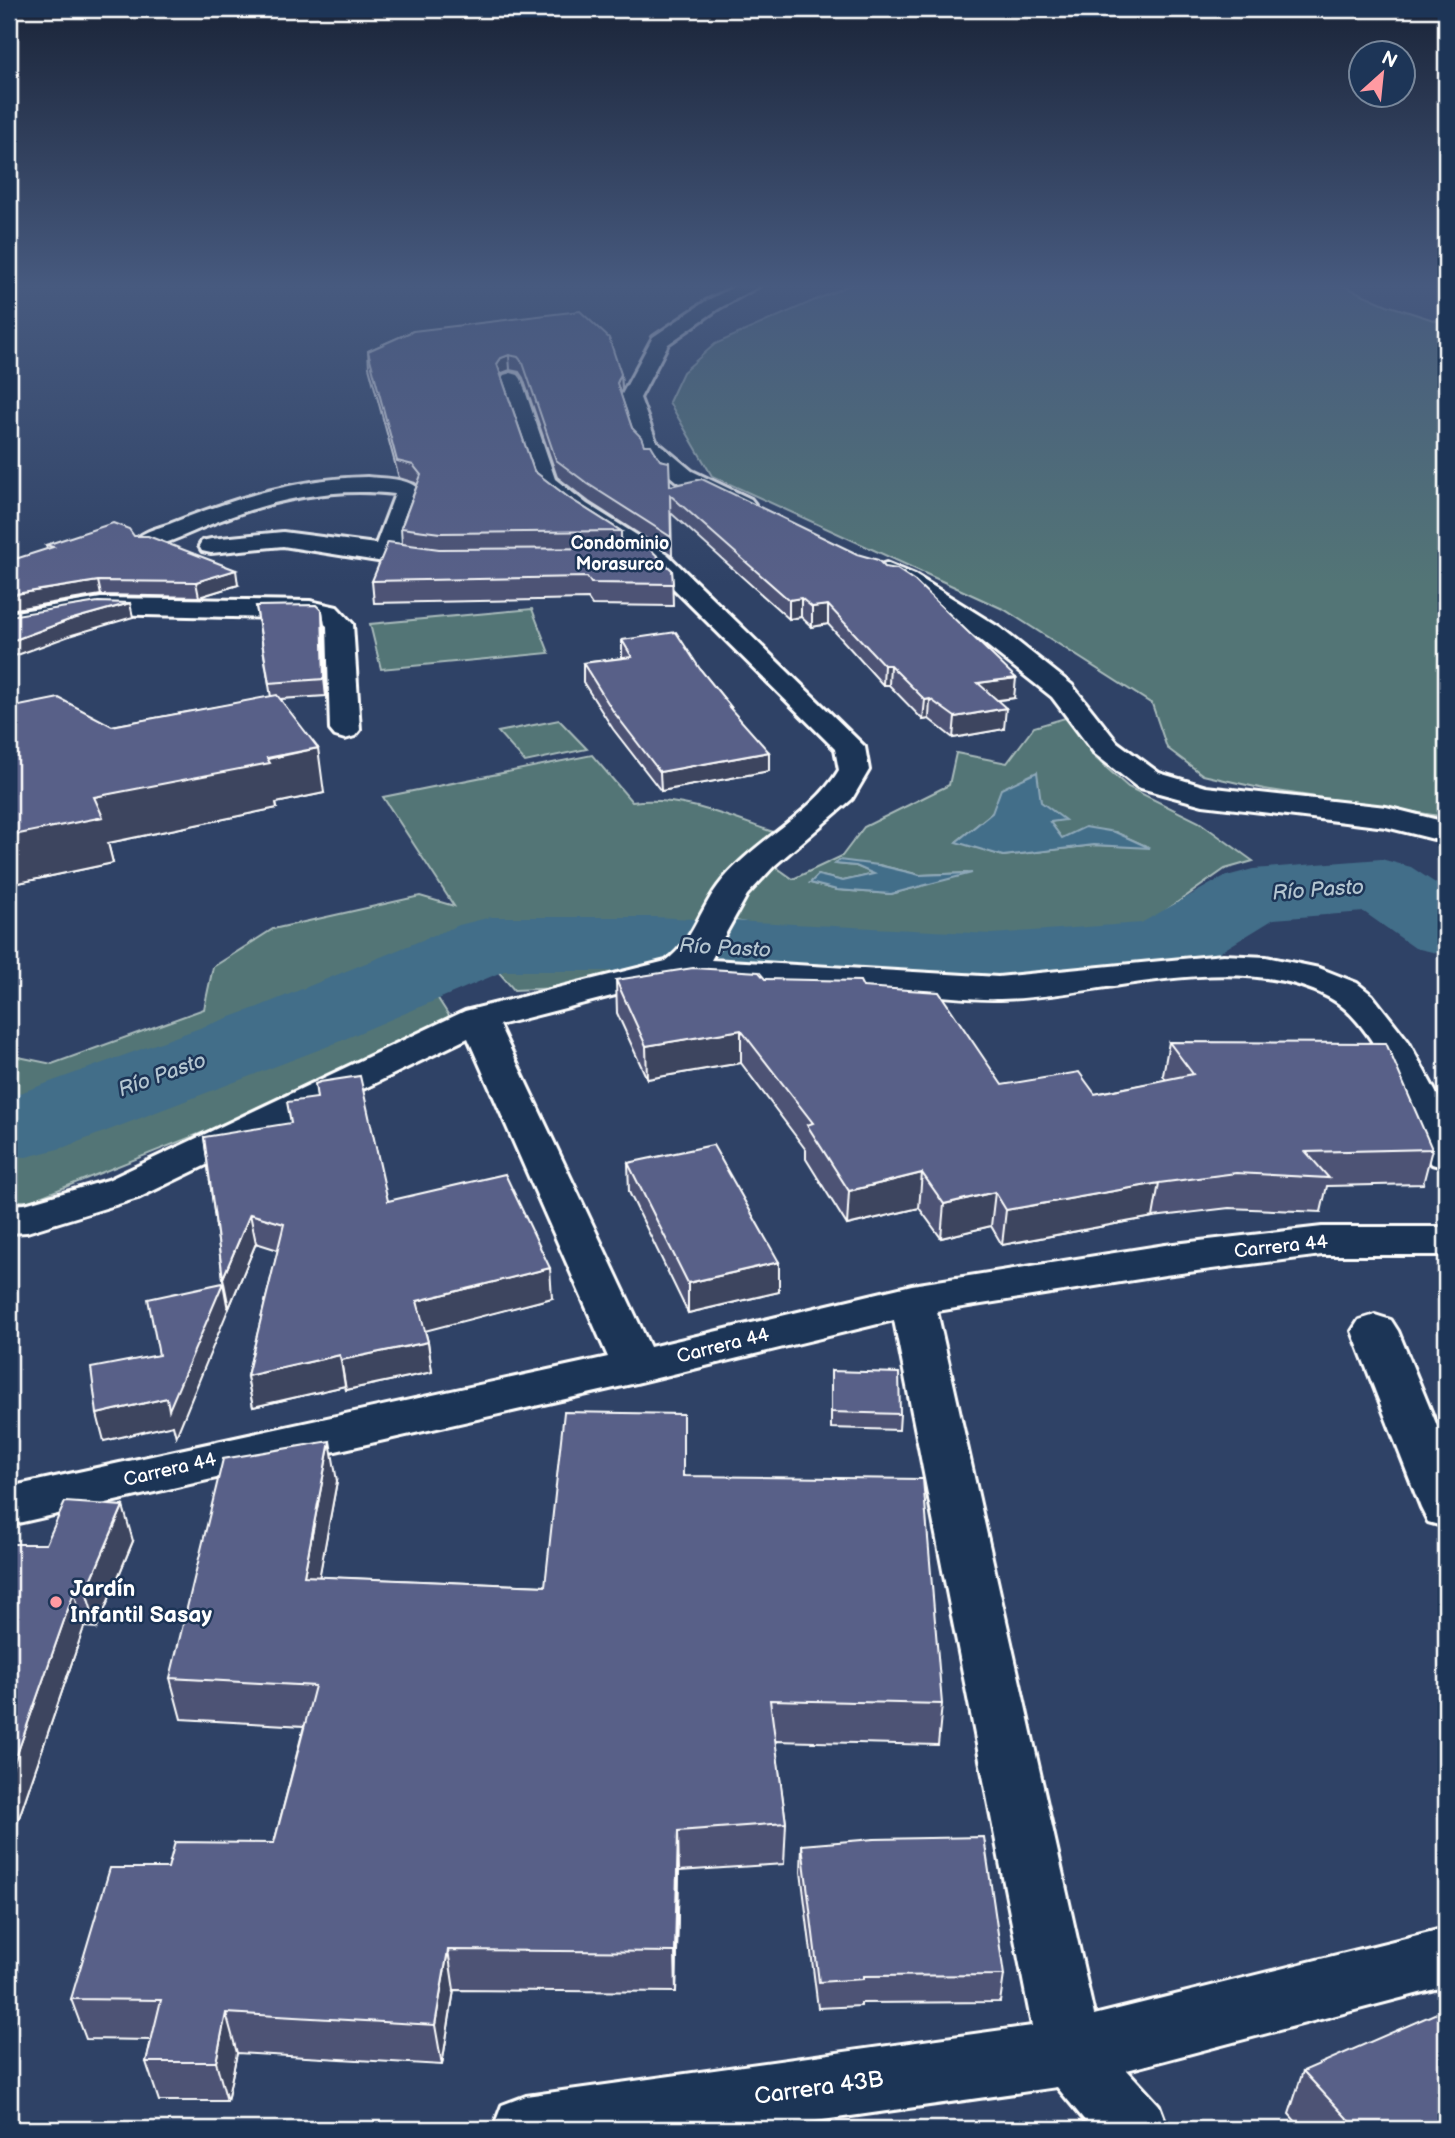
<svg xmlns="http://www.w3.org/2000/svg" width="1455" height="2138" font-family="'Balsamiq Sans',sans-serif">
<rect width="100%" height="100%" fill="#2f4266"/>
<filter id="ink" filterUnits="userSpaceOnUse"><feTurbulence type="fractalNoise" baseFrequency=".0143" numOctaves="2"/><feDisplacementMap in="SourceGraphic" scale="14" xChannelSelector="R" yChannelSelector="G"/><feConvolveMatrix kernelMatrix="1 2 1 2 8 2 1 2 1" color-interpolation-filters="sRGB"/></filter>
<g filter="url(#ink)">
<!-- green -->
<g fill="#527576" stroke="#a8baba" stroke-width="2" fill-rule="evenodd">
<path d="M852 284H1339L1387 305 1446 324V817L1264 789 1203 775 1167 748 1152 704 1005 610 712 476 669 402 683 372 715 344Z"/>
<path d="M532 609 549 653 381 669 370 624Z"/>
<path d="M1089 711 1092 755 1128 787 1199 822 1253 861 1225 869 1131 935 1075 944 974 948 810 936 711 916 685 963 582 987 514 990 486 957 423 975 453 1022 327 1083 30 1201H9V1055L52 1064 204 1009 213 967 273 929 420 896 454 906 383 797 592 755 632 802C680 795 731 818 776 833L759 855 793 879 842 856 864 827 949 785 956 753 1007 763 1034 727ZM992 813 1064 819 1050 822 1062 839 1115 832 1148 847 1094 845 1003 856 957 841ZM836 864 879 865 920 875 968 873 891 894 837 890 810 883 818 875 843 881 875 874 856 866Z"/>
<path d="M559 720 587 749 525 762 498 732Z"/>
</g>
<!-- water -->
<g fill="#436e89" stroke="#8ea8b8" stroke-width="2">
<path d="M1037 772 1041 802 1065 820 1050 822 1062 838 1085 827 1115 832 1150 848 1094 845 1003 856 956 842 992 813 1001 789Z"/>
<path d="M839 860 878 865 920 875 972 873 891 894 837 890 810 883 818 875 843 881 874 874 856 866 835 864Z"/>
</g>
<g fill="none" stroke-linecap="round" stroke-linejoin="round">
<!-- river -->
<path fill="#436e89" fill-rule="evenodd" d="M1381 859 1411 867 1446 890V955L1415 948 1364 912 1274 919 1194 968 1162 976 992 988 655 971H504L326 1047 62 1148 26 1157 9 1156V1094H17L258 1007 459 925 491 917H655L992 934 1141 923 1223 877 1253 869Z"/>
<defs>
<g id="minor">
<path d="M740 284H763L718 309 668 344 640 398 656 441 692 471 751 499 755 504 751 509 743 511 676 481 638 449 620 398 653 337 706 301Z"/>
<path d="M511 373 518 375 521 379 555 479 587 504 667 554 865 747 869 770 852 799 774 866 747 895 711 960 998 977 1223 955 1266 957 1319 968 1357 983 1372 995 1408 1041 1446 1111V1168L1432 1164 1426 1155C1406 1109 1376 1023 1330 998 1235 947 1102 997 1000 999 973 1000 947 996 920 994 850 990 779 986 708 982L693 975 499 1025 650 1347 912 1285 1165 1245 1322 1227H1446V1255H1322L1165 1275 937 1311 1094 2015 1446 1928V1986L1127 2070 1159 2105 1168 2129H1092L1057 2087 759 2129H493L502 2105 526 2096 1032 2026 894 1320 636 1383 9 1525V1487L608 1357 468 1038 138 1198 27 1232 9 1233V1205L25 1204 108 1180 465 1011 666 961C694 940 698 913 718 886 751 842 811 816 839 770L835 749 649 564 571 514 537 487 501 379 504 375Z"/>
<path d="M367 477C384 479 409 477 420 491L399 548 444 555 447 560 444 565 435 567 384 562 283 546 211 553 202 551 199 546 202 541 211 539 283 532 376 544 395 494C332 487 275 499 216 522 193 531 170 543 146 549L137 547 134 542C141 531 160 528 172 523 236 498 298 478 367 477Z"/>
<path d="M886 563 915 575 1000 628 1072 685 1117 742 1159 773 1206 787 1386 807 1446 822V842L1386 827 1203 805 1137 787 1095 754 1052 697 980 640 897 585 877 576 873 571 877 566Z"/>
<path d="M101 598 310 601 337 607 353 624 360 730 355 736 345 739 335 736 330 730 327 626 319 619 101 614 9 629V613Z"/>
<path d="M1375 1315 1391 1320 1398 1331 1446 1448V1527L1428 1522 1421 1508 1352 1331 1359 1320Z"/>
</g>
</defs>
<!-- minor casing -->
<use href="#minor" stroke="#fff" stroke-width="6"/>
<!-- minor -->
<use href="#minor" fill="#1d3557" fill-rule="evenodd"/>
</g>
<!-- wall -->
<g fill="#4d5375" stroke="#fff" stroke-width="2">
<path d="M413 331 621 374 622 390 620 393 632 428 670 486 1014 698 997 700 1004 729 953 738 929 719 923 720 889 685H883L828 624 812 627 801 617 789 619 671 513 672 555 589 502 557 477 523 378 519 372 510 370 502 373 501 375 534 471 569 498 621 531V548L672 570 673 606 592 605 588 599 374 603 372 581 402 544 401 528 417 485 415 483 399 478 369 367 368 351Z"/>
<path d="M134 536 238 585 199 597 101 595 47 549 46 545Z"/>
<path d="M256 606 322 611 324 627 326 696 281 699 324 793 276 803 277 808 108 843 113 863 9 885 112 726 271 697Z"/>
<path d="M622 640 700 669 731 707V710L769 771 661 791 613 729 583 682V663L622 658Z"/>
<path d="M765 979 863 987 1002 1085 1095 1094 1166 1080 1163 1075 1169 1042 1432 1149 1423 1184 1327 1186 1321 1212 1229 1208 1153 1217 1002 1245 991 1226 941 1238 919 1208 847 1225 806 1159V1150L741 1063 647 1079 617 1013 616 980Z"/>
<path d="M204 1137 388 1201 552 1298 425 1330 428 1342 432 1372 346 1390 345 1386 253 1407 247 1376 278 1250 256 1243 229 1308 223 1278Z"/>
<path d="M628 1163 779 1262V1292L688 1313 629 1192Z"/>
<path d="M831 1371 900 1414 899 1430 831 1428Z"/>
<path d="M684 1476 942 1704 938 1745 775 1741 786 1823 784 1864 679 1871 676 1992 454 1990 442 2065 237 2053 227 2101H159L146 2062 151 2040 86 2039 71 1999 168 1868 274 1843 304 1726 181 1719 170 1678 337 1481 319 1577 545 1586Z"/>
<path d="M133 1541 97 1628 84 1627 10 1844H9V1544H46Z"/>
<path d="M802 1845 1004 1975 1000 2002 861 2003V2006L818 2008 801 1872Z"/>
<path d="M1303 2071 1446 2129H1302L1289 2114Z"/>
</g>
<!-- shaded-wall -->
<g fill="#3e445f" stroke="#fff" stroke-width="2">
<path d="M509 355 510 370 502 373 499 380 497 364 501 358Z"/>
<path d="M621 374 622 390 618 399 617 383Z"/>
<path d="M236 570 238 585 199 597 196 582Z"/>
<path d="M98 581 101 595 9 610V595Z"/>
<path d="M801 598V617L789 619V600Z"/>
<path d="M130 603 133 617 72 635 9 658V642L69 620Z"/>
<path d="M828 605V624L812 627V607Z"/>
<path d="M322 611 324 627 326 696 324 679Z"/>
<path d="M884 665H890L889 685H883Z"/>
<path d="M1016 678 1014 698 976 703 978 683Z"/>
<path d="M930 699 929 719 923 720 925 700Z"/>
<path d="M1006 708 1004 729 953 738 955 717Z"/>
<path d="M318 748 324 793 276 803 277 808 108 843 113 863 9 885V836L94 797Z"/>
<path d="M769 752V771L661 791 660 772Z"/>
<path d="M741 1030V1063L647 1079 646 1046Z"/>
<path d="M922 1173 919 1208 847 1225 849 1191Z"/>
<path d="M1159 1183 1153 1217 1002 1245 1006 1210Z"/>
<path d="M995 1192 991 1226 941 1238 944 1204Z"/>
<path d="M250 1214 256 1243 229 1308 223 1278Z"/>
<path d="M779 1262V1292L688 1313V1283Z"/>
<path d="M550 1268 552 1298 421 1332 417 1301Z"/>
<path d="M223 1283 228 1310 176 1437 173 1425 104 1441 97 1414 167 1398Z"/>
<path d="M428 1342 432 1372 346 1390 341 1360Z"/>
<path d="M340 1355 345 1386 253 1407 247 1376Z"/>
<path d="M330 1441 337 1481 312 1617 304 1576Z"/>
<path d="M123 1506 133 1541 97 1628 86 1592Z"/>
<path d="M74 1592 84 1627 10 1844 9 1840V1777Z"/>
<path d="M678 1831 679 1871 676 1992 675 1952Z"/>
<path d="M448 1950 454 1990 442 2065 435 2025Z"/>
<path d="M9 2005 15 2021 9 2039Z"/>
<path d="M226 2013 237 2053 227 2101 216 2062Z"/>
</g>
<!-- building -->
<g fill="#596188" stroke="#fff" stroke-width="2">
<path d="M580 311 609 338 621 374 617 383 632 428 641 437 644 445H651L660 460 669 462 670 486 702 479 857 554 878 560 885 567 897 569 915 581 1016 678 978 683 1006 708 955 717 930 699 925 700 890 665H884L828 605 812 607 801 598 789 600 670 495 671 537 588 484 556 460 523 363 518 357 509 355 501 358 497 364 534 471 569 498 621 531 440 533 401 528 421 475 413 465 397 461 368 351 413 331Z"/>
<path d="M113 523 129 529 134 536H148L236 570 196 582 98 581 9 595V561L53 547 46 545Z"/>
<path d="M388 542 439 549 649 548 672 570 673 584 591 583 587 577 372 581Z"/>
<path d="M98 602 130 603 69 620 9 642V616Z"/>
<path d="M316 605 322 611 324 679 269 683 256 606Z"/>
<path d="M676 632 700 669 731 707H729L769 752 660 772 613 711 583 663 632 657 622 640Z"/>
<path d="M277 695 318 748 267 758 270 763 94 797 103 817 9 836V708L59 698 112 726Z"/>
<path d="M693 968 759 972 765 979 860 981 863 987 939 992 1002 1085 1079 1072 1095 1094 1193 1074 1169 1042 1386 1043 1432 1149 1306 1152 1329 1178 1236 1173 1159 1183 1006 1210 995 1192 944 1204 922 1173 849 1191 807 1125 813 1123 741 1030 646 1046 616 980Z"/>
<path d="M360 1076 388 1201 505 1174 550 1268 417 1301 428 1342 341 1360 340 1355 247 1376 284 1224 250 1214 223 1278 204 1137 291 1123 287 1102 317 1098 315 1084 320 1082Z"/>
<path d="M713 1145 779 1262 688 1283 628 1163Z"/>
<path d="M223 1283 169 1410 167 1398 97 1414 91 1368 159 1355 148 1299Z"/>
<path d="M831 1371 899 1373 900 1414 831 1412Z"/>
<path d="M564 1412 683 1414V1476L923 1479 942 1704 770 1700 786 1823 678 1831 675 1952 448 1950 435 2025 226 2013 216 2062H146L161 2000 71 1999 110 1868H168L175 1842 274 1843 315 1686 170 1678 223 1459 330 1441 304 1576 545 1586Z"/>
<path d="M65 1502 123 1506 86 1592H74L9 1777V1544H46Z"/>
<path d="M984 1837 1004 1975 863 1976V1979L819 1982 802 1845 874 1839Z"/>
<path d="M1446 2009V2129H1357L1303 2071Z"/>
</g>
</g>
<!-- sky -->
<linearGradient id="sky" x2="0" y2="1"><stop stop-color="#1a2438"/><stop offset="0.49" stop-color="#475a7f"/><stop offset="1" stop-color="#475a7f" stop-opacity="0"/></linearGradient>
<rect width="1455" height="584" fill="url(#sky)"/>
<!-- markers -->
<circle fill="#ff9aa2" stroke="#1d3557" stroke-width="2.5" cx="56" cy="1602" r="7"/>
<g text-anchor="middle" dominant-baseline="central" stroke-width="5" stroke-linejoin="round" paint-order="stroke">
<!-- far-neighbourhood labels -->
<g font-size="18" font-weight="bold" fill="#fff" stroke="#1d3557">
<text x="620" y="543">Condominio<tspan x="620" dy="21">Morasurco</tspan></text>
</g>
<!-- street labels -->
<g font-size="19" fill="#fff" stroke="#1d3557">
<text transform="translate(1281 1247) rotate(-6)">Carrera 44</text>
<text transform="translate(723 1346) rotate(-14)">Carrera 44</text>
<text transform="translate(170 1470) rotate(-13)">Carrera 44</text>
</g>
<!-- water labels -->
<g font-size="21" font-style="italic" fill="#b4c5d0" stroke="#1d3557">
<text transform="translate(1318 890) rotate(-4)">Río Pasto</text>
<text transform="translate(725 948) rotate(3)">Río Pasto</text>
<text transform="translate(162 1075) rotate(-20)">Río Pasto</text>
</g>
<!-- near-poi labels -->
<g font-size="23" font-weight="bold" fill="#fff" stroke="#1d3557" text-anchor="start">
<text x="70" y="1589">Jardín<tspan x="70" dy="26">Infantil Sasay</tspan></text>
</g>
<!-- near-street labels -->
<g font-size="23" fill="#fff" stroke="#1d3557">
<text transform="translate(819 2088) rotate(-8)">Carrera 43B</text>
</g>
</g>
<!-- margin -->
<rect width="1455" height="2138" fill="none" stroke="#1d3557" stroke-width="35"/>
<rect x="18" y="18" width="1420" height="2103" fill="none" stroke="#fff" stroke-width="2.5" filter="url(#ink)"/>
<!-- north arrow -->
<g transform="translate(1382 74) rotate(27)"><circle r="33" fill="#1d3557" stroke="#77869a" stroke-width="2"/>
<path d="M0-5L12 26L0 18L-12 26Z" fill="#ff9aa2"/>
<text y="-10" font-size="19" font-weight="bold" text-anchor="middle" fill="#ffffff">N</text>
</g>
</svg>
